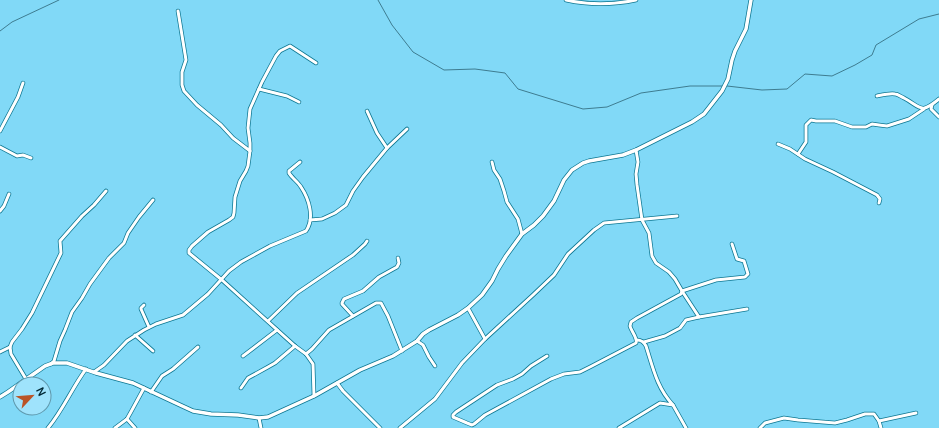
<svg xmlns="http://www.w3.org/2000/svg" width="939" height="428" font-family="Manrope,sans-serif">
<rect width="100%" height="100%" fill="#81d9f7"/>
<g fill="none" stroke-linecap="round" stroke-linejoin="round">
<!-- stream -->
<g stroke="#3e7c90" stroke-width="1">
<path d="M378 0 392 25 413 52 444 70 475 69 505 73 518 89 583 109 607 107 641 93 690 86H724"/>
<path d="M0 31 12 22 59 0"/>
<path d="M727 86 762 90 787 89 805 74 832 76 855 65 872 55 876 45 919 19 939 14"/>
</g>
<defs>
<g id="minor">
<path d="M566 0C589 5 612 5 636 0"/>
<path d="M178 11 186 60 182 72V85L184 91 197 105 221 125 233 138 250 151V143L248 128 250 109 262 82 276 56 280 51 290 46 316 63"/>
<path d="M259 89 287 96 299 102"/>
<path d="M877 96C882 95 890 93 895 94 898 94 901 97 904 98 921 107 920 115 939 99"/>
<path d="M932 105 931 109 939 117"/>
<path d="M367 111 377 133 387 148"/>
<path d="M0 131 18 97 23 83"/>
<path d="M778 144 790 149 805 159 833 172 877 195 880 199 879 203"/>
<path d="M0 147 17 156 23 155 31 158"/>
<path d="M250 151 248 166 246 171 240 181 235 197 234 213 233 217 229 220 208 232 192 246 189 250V253L222 280 295 346 306 354 313 364 314 396"/>
<path d="M798 154 806 142V125L811 120 816 121H835L852 127H866L872 124 879 125 887 126 909 119 924 109"/>
<path d="M492 162 494 170 500 179 504 191 507 202 518 219 522 234"/>
<path d="M0 211 4 206 9 194"/>
<path d="M310 220 322 219 335 213 346 205 353 191 363 177 387 148 407 129"/>
<path d="M732 244 737 259 744 261 748 274 745 277 716 280 682 291 699 317 747 309"/>
<path d="M144 305 141 308V309L149 327"/>
<path d="M468 308 485 339"/>
<path d="M353 316 342 304V303L344 299 363 291 379 277 397 267 399 263 398 258"/>
<path d="M268 321 297 293 353 255 365 244 367 241"/>
<path d="M135 335 153 351"/>
<path d="M417 341 423 345 429 357 435 366"/>
<path d="M644 342 665 336 680 328 686 320 699 317"/>
<path d="M0 352 10 347"/>
<path d="M306 354 312 349 329 330 376 303H381L388 316 402 351"/>
<path d="M243 356 277 330"/>
<path d="M547 356 531 366 522 374 513 379 497 385 456 412 453 415V417L467 423 472 425 474 424 485 415 551 379 564 374 580 372 590 367 636 343C638 338 631 331 630 326L631 322 637 318 681 294 682 291 675 279 669 272 656 263 652 256 649 233 642 220 637 185 636 174 638 162 636 150"/>
<path d="M51 364 54 361 60 341 65 330 72 312 82 298 90 284 109 258 124 243 128 233 139 217 153 200"/>
<path d="M94 372 104 365 127 341 144 330 156 324 183 315 208 294 229 271 241 262 270 246 306 231C315 218 309 199 301 187 298 182 292 178 289 173V171L300 162"/>
<path d="M26 379 11 354 10 347 12 342 22 329 32 313 61 253 60 241 82 216 94 205 106 191"/>
<path d="M337 383 343 391 380 428"/>
<path d="M241 388 248 378 268 367 275 363 295 346"/>
<path d="M151 392 162 376 173 369 198 347"/>
<path d="M673 405 686 428"/>
<path d="M259 418 261 428"/>
<path d="M127 419 135 428"/>
<path d="M879 421 916 413"/>
<path d="M48 428C63 410 72 388 86 369"/>
<path d="M115 428 127 419 132 410 144 388"/>
<path d="M400 428 435 399 462 363 485 339 533 295 554 275 568 254 594 230 604 223 677 216"/>
<path d="M619 428 660 403 673 405C657 388 653 368 646 346 644 342 642 340 637 340"/>
<path d="M760 428 765 423 784 418 798 420 835 423 847 420 865 414H874L879 421 881 428"/>
</g>
<path id="tertiary" d="M0 397 8 392 45 366 53 363H67L96 373 133 383 180 405 193 411 211 414 238 415 259 418 268 417 314 396 360 370 393 356 417 341 423 334 429 330 458 315 468 308 482 295 492 281 498 269 506 256 522 234 534 225 543 216 554 201 564 180 572 170 583 163 589 161 623 155 636 150 692 122 704 114 722 91 728 79 732 60 735 51 746 29 751 0"/>
</defs>
<!-- minor casing -->
<use href="#minor" stroke="#0d7792" stroke-width="4.5"/>
<!-- tertiary casing -->
<use href="#tertiary" stroke="#0d7792" stroke-width="5"/>
<!-- minor -->
<use href="#minor" stroke="#fff" stroke-width="3"/>
<!-- tertiary -->
<use href="#tertiary" stroke="#fff" stroke-width="3.5"/>
</g>
<!-- north arrow -->
<g transform="translate(32 396) rotate(64)"><circle r="19" fill="#9fe3fc" stroke="#5f98ac"/>
<path d="M0-3L7 15L0 10L-7 15Z" fill="#ba5427"/>
<text y="-6" font-size="11" font-weight="bold" text-anchor="middle" fill="#002834">N</text>
</g>
</svg>
